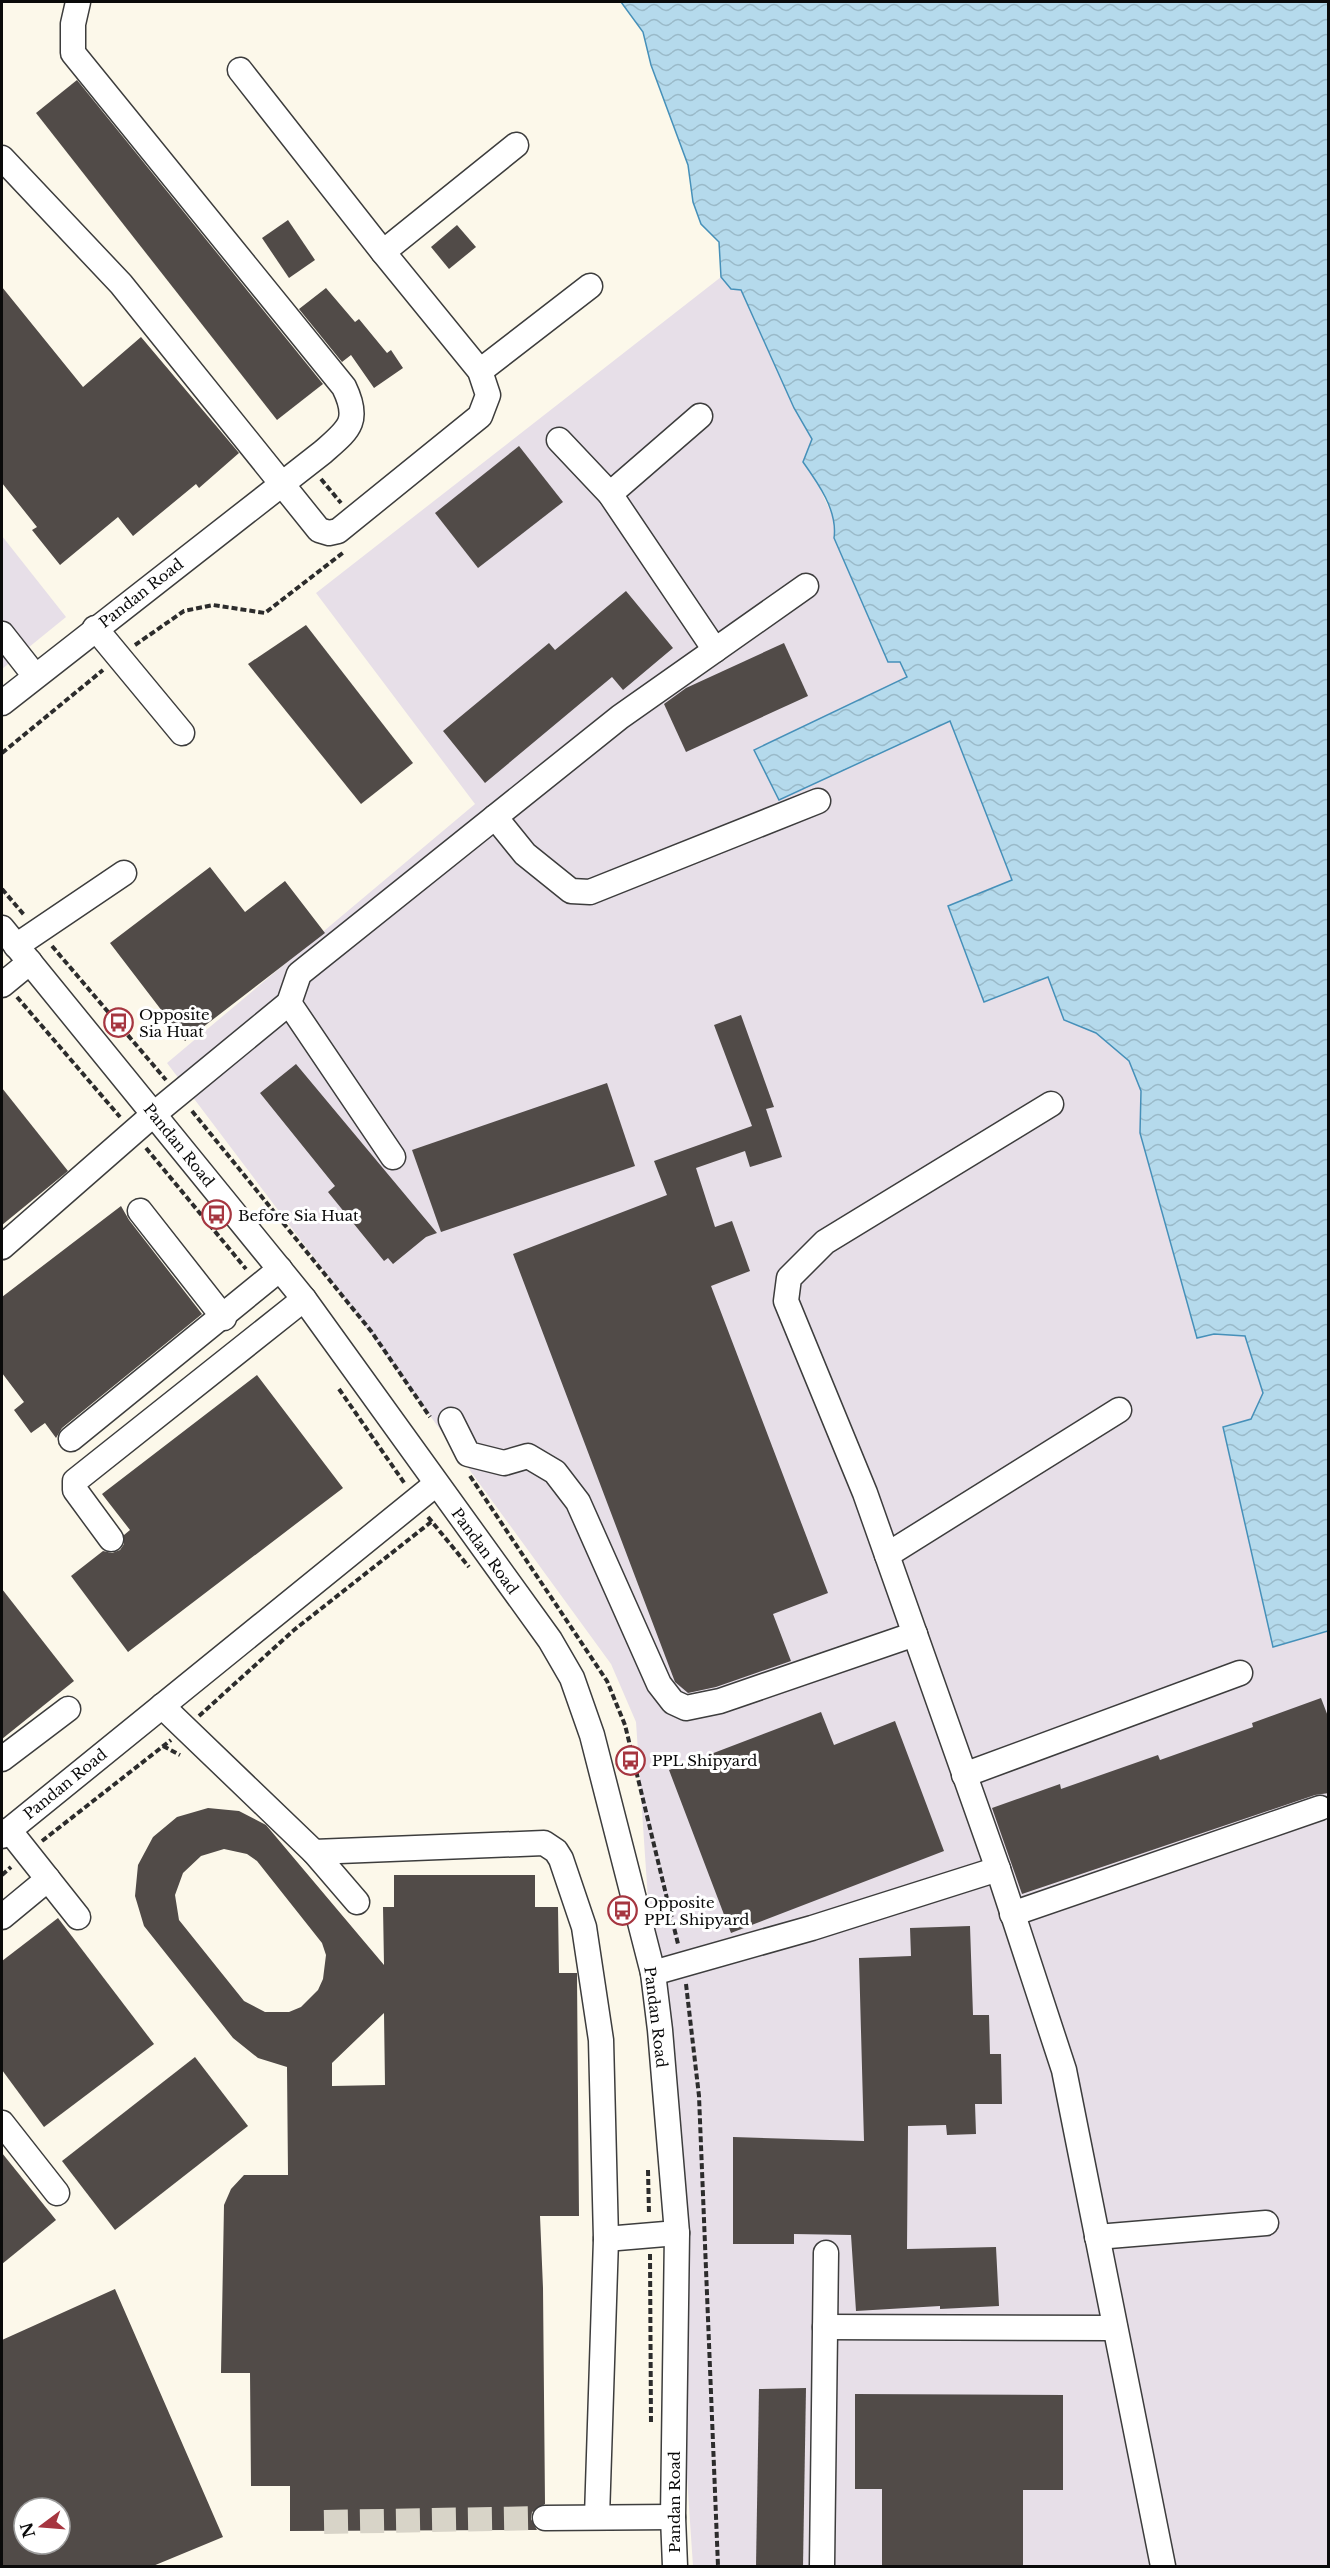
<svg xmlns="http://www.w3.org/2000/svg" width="1330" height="2568" font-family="'Libre Baskerville',serif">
<defs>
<pattern id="water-waves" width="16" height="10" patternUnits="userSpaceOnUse" patternTransform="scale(1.5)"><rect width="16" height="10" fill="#b5daec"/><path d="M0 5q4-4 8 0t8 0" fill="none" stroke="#9abac9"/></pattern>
</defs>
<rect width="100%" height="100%" fill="#fcf8ea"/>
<!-- industrial -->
<g fill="#e7dfe8">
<path d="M721 277 731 289 741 290 794 408 812 439 803 462 817 482 836 524 834 538 888 662H900L907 677 754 751 779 800 950 721 1012 880 984 1001 1048 977 1065 1020 1096 1033 1129 1061 1141 1091 1140 1133 1197 1338 1214 1334 1245 1336 1263 1393 1251 1419 1223 1427 1274 1647 1328 1631V2566H693L636 1722 611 1664 337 1288 167 1063 475 804 316 593Z"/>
<path d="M2 536 66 617 2 669Z"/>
</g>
<!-- water -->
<path fill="url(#water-waves)" stroke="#4690b9" stroke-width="1.5" d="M621 2H1328V1631L1273 1647 1223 1427 1251 1419 1263 1393 1245 1336 1214 1334 1197 1338 1140 1133 1141 1091 1129 1061 1096 1033 1064 1020 1048 977 984 1002 948 906 1012 880 950 721 779 800 754 750 907 677 900 662H888L834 538C838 511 818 483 803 462L812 439 794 408 741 290 731 289 721 277 719 242 701 224 693 202 688 165 651 65 643 32Z"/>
<!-- building -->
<g fill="#514b48" fill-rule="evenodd">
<path d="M77 80 323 384 277 420 36 113Z"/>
<path d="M288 220 315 260 289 278 262 238Z"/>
<path d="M457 225 476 247 449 269 431 247Z"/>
<path d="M2 287 83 387 141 337 239 453 199 488 196 484 133 536 118 517 60 565 32 530 37 527 2 483Z"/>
<path d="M326 288 355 322 359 319 387 353 391 350 403 368 374 388 351 355 342 362 299 309Z"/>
<path d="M519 446 563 502 478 568 435 513Z"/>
<path d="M626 591 673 648 623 690 612 677 485 783 443 731 549 643 555 650Z"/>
<path d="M306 625 413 763 361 804 248 664Z"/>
<path d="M784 643 808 696 686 752 664 704 686 688Z"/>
<path d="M210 867 245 912 285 881 325 933 185 1041 110 943Z"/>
<path d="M741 1015 774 1107 766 1109 782 1157 750 1167 745 1151 696 1168 715 1227 732 1221 750 1271 711 1286 828 1593 773 1614 791 1661 716 1687 688 1693 675 1682 513 1254 667 1195 654 1161 752 1126 714 1025Z"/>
<path d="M296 1064 437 1233 426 1237 393 1264 388 1258 384 1261 328 1192 335 1186 260 1093Z"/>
<path d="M607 1083 635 1166 441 1232 412 1150Z"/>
<path d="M2 1088 68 1171 2 1225Z"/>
<path d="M121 1206 129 1220 202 1314 62 1428 56 1438 45 1423 31 1433 14 1410 24 1402 2 1373V1297Z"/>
<path d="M257 1375 343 1488 128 1652 71 1576 103 1551 112 1553 120 1550 124 1544V1535L130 1530 102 1494Z"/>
<path d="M2 1589 74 1681 2 1739Z"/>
<path d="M1321 1698 1329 1719V1793L1315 1795 1022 1894 992 1808 1060 1784 1061 1789 1158 1755 1160 1760 1253 1727 1252 1723Z"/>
<path d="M821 1712 834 1745 895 1721 944 1851 731 1933 669 1770Z"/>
<path d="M208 1808 239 1811 266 1825 384 1965 383 1907H394V1875H535V1907H558L559 1973H577V1976L579 2216H540L543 2288 545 2504 532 2512 531 2519 537 2530 290 2531V2486H251L250 2373H221L224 2205 231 2189 244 2175H288L287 2067 258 2058 233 2038 144 1926 135 1896 138 1865 153 1837 177 1817ZM224 1849 247 1854 257 1861 322 1943 326 1955 323 1979 318 1990 301 2007 289 2012H265L244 2001 179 1920 175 1895 183 1873 201 1856ZM384 2013 385 2085 332 2086V2063Z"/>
<path d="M58 1918 154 2044 44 2127 2 2070V1961Z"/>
<path d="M970 1926 973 2015H989L990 2054H1001L1002 2104H975L976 2134 947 2135 946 2125 908 2126 907 2249 996 2247 999 2306 940 2309V2306L856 2311 851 2235 794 2234V2244H733V2137L864 2141 859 1958 911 1956 910 1928Z"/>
<path d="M195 2057 248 2126 115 2230 62 2161Z"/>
<path d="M2 2153 56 2220 2 2264Z"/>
<path d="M115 2289 223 2537 153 2566H2V2340ZM24 2508H60V2544H24Z"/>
<path d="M806 2388 803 2566H756L759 2389Z"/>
<path d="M855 2394 1063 2395V2490H1023V2566H882V2489H855Z"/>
</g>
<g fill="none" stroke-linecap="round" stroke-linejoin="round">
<!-- minor-tunnel -->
<path stroke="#d8d4c8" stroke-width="24" stroke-dasharray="24 12" stroke-linecap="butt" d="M324 2522 545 2518"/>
<defs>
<g id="minor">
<path d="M2 158 121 284 319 530 329 533 338 531 480 416 488 395 480 371 383 252 240 70"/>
<path d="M383 252 516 145"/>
<path d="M480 371 590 286"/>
<path d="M559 440 610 494 715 650"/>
<path d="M610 494 700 416"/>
<path d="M95 628 182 733"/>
<path d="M2 634 35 676"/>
<path d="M2 703 323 452C348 430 361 422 344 387L73 53V24L78 2"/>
<path d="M495 817 525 854 571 891 590 892 818 801"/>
<path d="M2 928 304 1299 550 1640 572 1678 592 1735 653 1973 660 2030 677 2233 673 2517 675 2566"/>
<path d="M16 946 124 873"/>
<path d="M2 985 30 962"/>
<path d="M289 1003 393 1157"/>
<path d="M1051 1104 825 1242 789 1278 786 1301 865 1493 998 1869 1064 2070 1163 2566"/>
<path d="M140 1211 224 1318"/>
<path d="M2 1247 154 1114 289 1003 299 974 620 717 806 586"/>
<path d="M451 1420 468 1454 504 1463 528 1456 555 1472 578 1502 659 1684 673 1702 686 1708 720 1701 915 1634"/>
<path d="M71 1439 280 1269"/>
<path d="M111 1539 75 1490V1481L304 1299"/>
<path d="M887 1555 1119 1410"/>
<path d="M162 1706 314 1852 357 1902"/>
<path d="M2 1759 68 1709"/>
<path d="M964 1775 1240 1673"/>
<path d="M9 1830 78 1917"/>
<path d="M2 1836 436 1484"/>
<path d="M314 1852 544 1843 556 1851 561 1859 584 1927 601 2040 606 2239 597 2517"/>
<path d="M1012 1914 1320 1808"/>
<path d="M2 1917 48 1879"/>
<path d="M653 1973 812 1928 998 1869"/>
<path d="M2 2123 57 2193"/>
<path d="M1097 2237 1266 2223"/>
<path d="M606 2239 677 2233"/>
<path d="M825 2327 1115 2328"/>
<path d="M545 2518 673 2517"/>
<path d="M822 2566 826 2253"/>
</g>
</defs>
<!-- minor casing -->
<use href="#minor" stroke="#3d3d3d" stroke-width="27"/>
<!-- path -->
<g stroke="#2c2c2c" stroke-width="4" stroke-dasharray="6 3" stroke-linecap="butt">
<path d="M321 479 341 503"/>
<path d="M135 645 184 611 213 605 265 613 344 552"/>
<path d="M2 753 103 670"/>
<path d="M2 889 25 916"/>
<path d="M52 946 166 1080"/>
<path d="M17 997 120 1117"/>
<path d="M192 1111 371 1331 430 1417"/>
<path d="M146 1148 246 1269"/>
<path d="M339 1389 405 1484"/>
<path d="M470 1476 607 1681 625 1725 678 1944"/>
<path d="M428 1517 469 1567"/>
<path d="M199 1716 294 1630 431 1522"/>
<path d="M163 1746 180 1755"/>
<path d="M42 1841 171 1740"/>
<path d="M2 1875 11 1867"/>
<path d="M686 1984 699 2096 718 2566"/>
<path d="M648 2170 649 2214"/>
<path d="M650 2254 651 2424"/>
</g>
<!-- minor -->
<use href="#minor" stroke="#fff" stroke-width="24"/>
</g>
<!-- icons -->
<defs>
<symbol id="bus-ring" viewBox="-11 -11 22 22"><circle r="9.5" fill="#fff" stroke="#a63640" stroke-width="1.5"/><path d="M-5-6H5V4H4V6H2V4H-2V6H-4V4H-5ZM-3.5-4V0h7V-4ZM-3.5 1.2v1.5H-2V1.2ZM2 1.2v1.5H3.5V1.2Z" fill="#a63640"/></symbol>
</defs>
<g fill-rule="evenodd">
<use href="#bus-ring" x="102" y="1006" width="33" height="33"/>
<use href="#bus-ring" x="200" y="1198" width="33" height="33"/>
<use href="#bus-ring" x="614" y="1744" width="33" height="33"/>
<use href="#bus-ring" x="606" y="1894" width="33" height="33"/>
</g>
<g text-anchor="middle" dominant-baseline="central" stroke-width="6" stroke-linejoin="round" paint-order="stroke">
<!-- street labels -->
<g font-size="15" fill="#0a0a0a" stroke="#fff">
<text transform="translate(141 593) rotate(-38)">Pandan Road</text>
<text transform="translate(179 1145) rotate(51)">Pandan Road</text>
<text transform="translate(485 1551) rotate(54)">Pandan Road</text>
<text transform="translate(65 1784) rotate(-39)">Pandan Road</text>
<text transform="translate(656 2017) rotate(83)">Pandan Road</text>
<text transform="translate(674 2502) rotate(-90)">Pandan Road</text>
</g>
<!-- poi labels -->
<g font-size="15" fill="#0a0a0a" stroke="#fff" text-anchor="start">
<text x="139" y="1014">Opposite<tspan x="139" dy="17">Sia Huat</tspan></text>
<text x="238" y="1215">Before Sia Huat</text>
<text x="652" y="1760">PPL Shipyard</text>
<text x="644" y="1902">Opposite<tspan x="644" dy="17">PPL Shipyard</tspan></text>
</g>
</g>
<!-- border -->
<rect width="1330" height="2568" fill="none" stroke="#0a0a0a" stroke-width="6"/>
<!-- north arrow -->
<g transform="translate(42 2526) rotate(254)"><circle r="28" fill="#ffffff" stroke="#9d9d9d" stroke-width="1.5"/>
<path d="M0-4.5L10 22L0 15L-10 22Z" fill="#a63640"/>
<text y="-9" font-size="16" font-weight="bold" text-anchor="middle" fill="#0a0a0a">N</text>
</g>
</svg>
